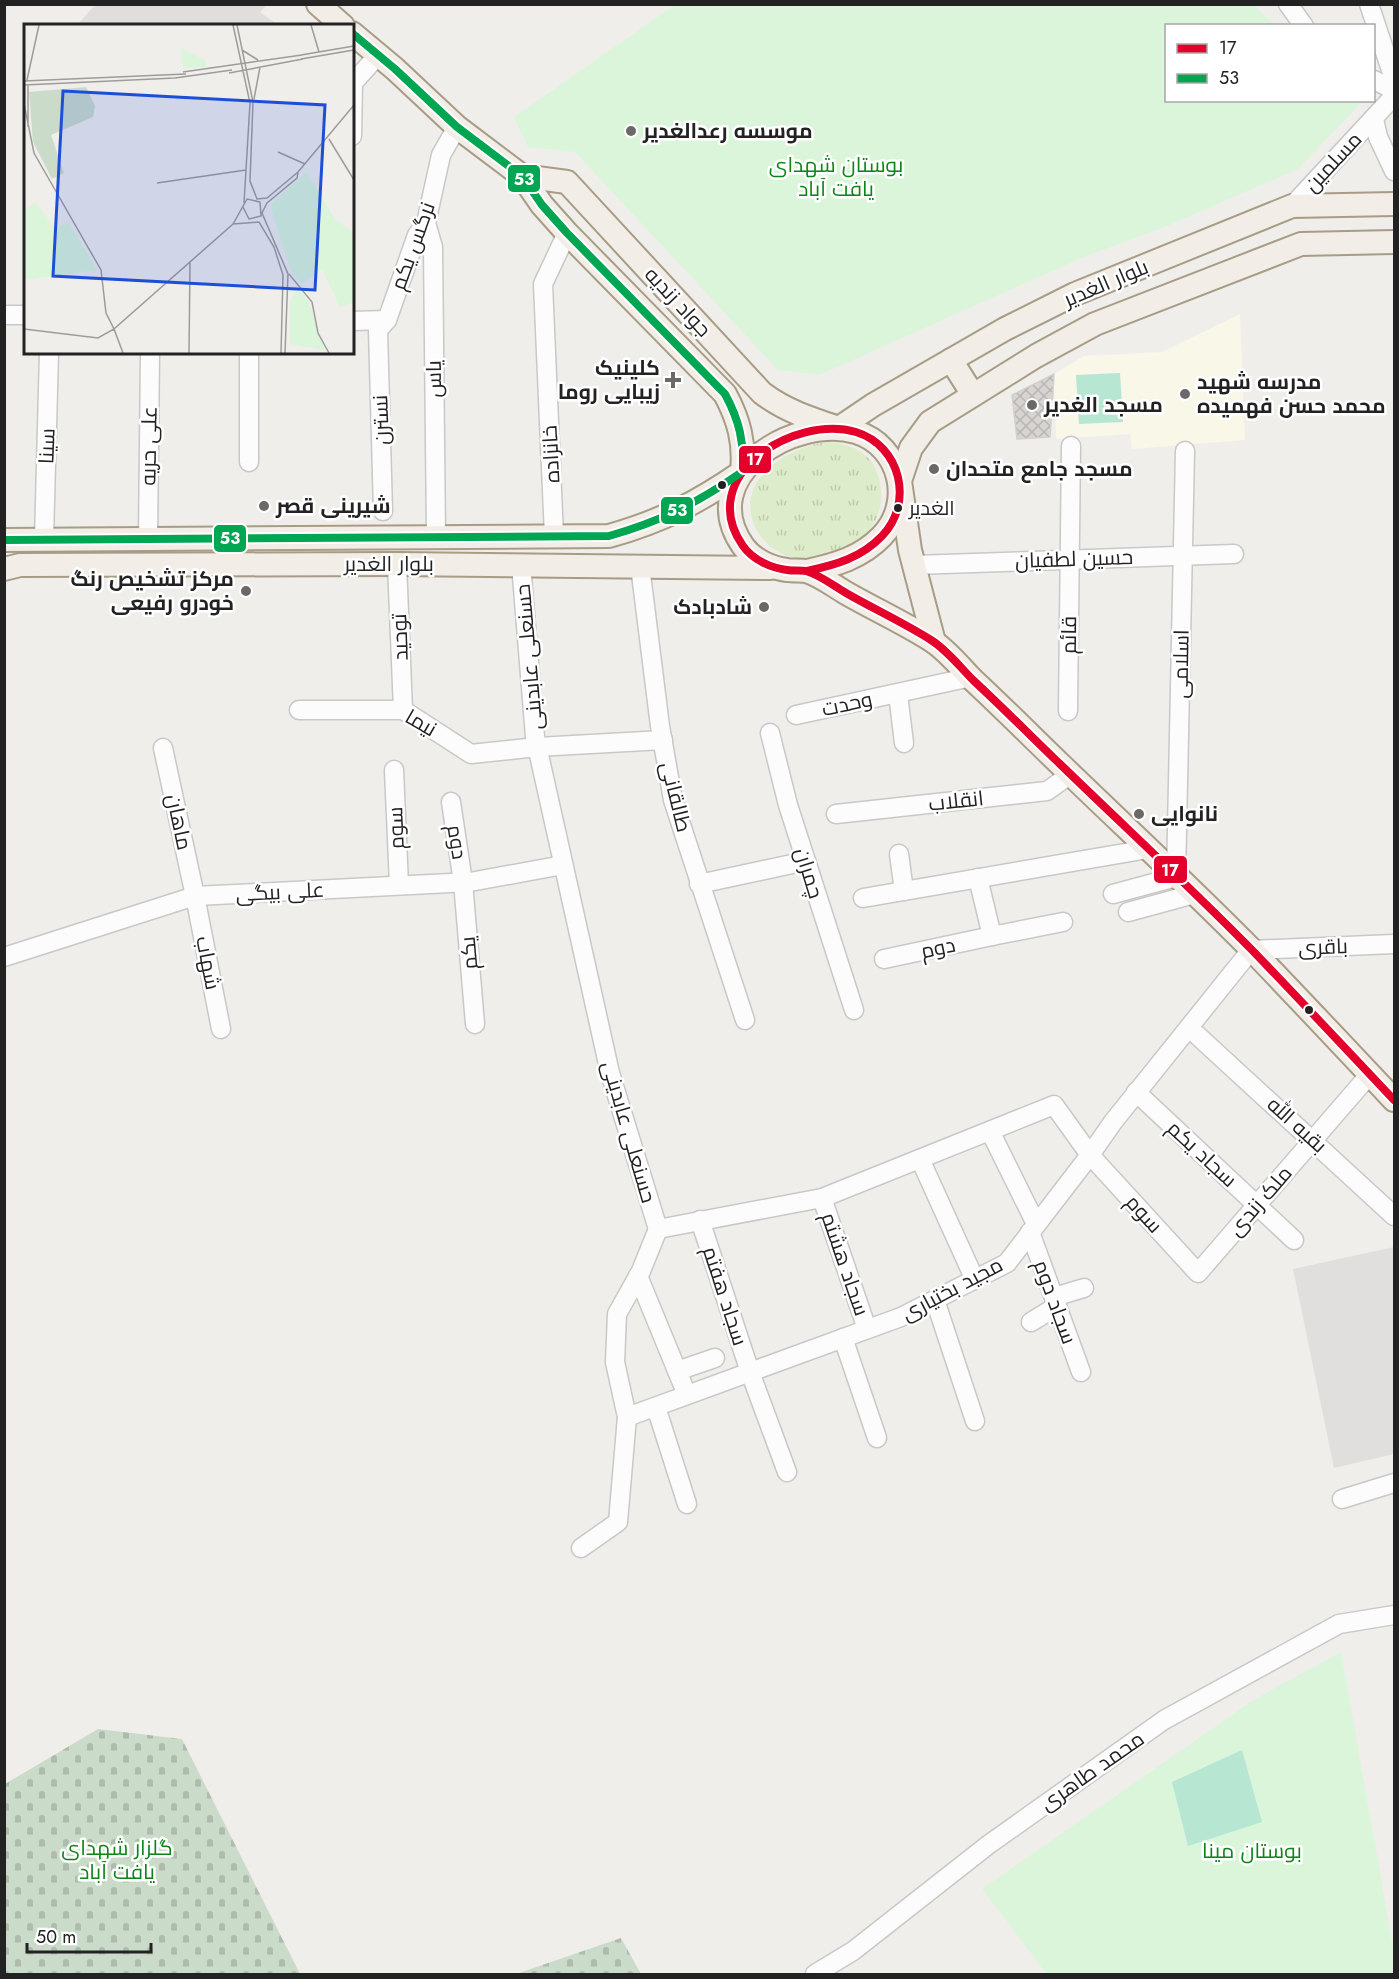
<svg xmlns="http://www.w3.org/2000/svg" width="1399" height="1979" font-family="Jost,Cairo,sans-serif">
<defs>
<pattern id="grass-tufts" width="24" height="20" patternUnits="userSpaceOnUse" patternTransform="scale(1.5)"><rect width="24" height="20" fill="#ddeccb"/><path d="M3 7l-1-3M5 7V3M7 7l1-3M15 17l-1-3M17 17v-4M19 17l1-3" fill="none" stroke="#bdcaae"/></pattern>
<pattern id="cemetery-stones" width="16" height="16" patternUnits="userSpaceOnUse" patternTransform="scale(1.5)"><rect width="16" height="16" fill="#cadbca"/><path d="M2 7V4a2 2 0 0 1 4 0v3zM10 15v-3a2 2 0 0 1 4 0v3z" fill="#adbcad"/></pattern>
<pattern id="building-cross-hatch" width="8" height="8" patternUnits="userSpaceOnUse" patternTransform="scale(1.5)"><rect width="8" height="8" fill="#d7d4d2"/><path d="M0 0l8 8M0 8l8-8" fill="none" stroke="#b8b6b4"/></pattern>
</defs>
<rect width="100%" height="100%" fill="#f0eeeb"/>
<!-- residential -->
<path fill="#dfdedc" d="M96 4 267 5 260 12 278 25H77Z"/>
<!-- education -->
<path fill="#f8f7e8" d="M1240 314 1245 440 1132 449 1130 434 1056 439 1054 374 1084 356 1162 352Z"/>
<!-- grass -->
<path fill="url(#grass-tufts)" d="M826 442C858 444 878 457 881 490 882 504 879 518 870 529 862 538 851 544 840 549 826 556 812 560 796 558 758 552 735 506 762 475 778 457 803 445 826 442Z"/>
<!-- cemetery -->
<g fill="url(#cemetery-stones)">
<path d="M98 1729 182 1739 300 1974H5V1784Z"/>
<path d="M621 1938 641 1974H516Z"/>
</g>
<!-- park -->
<g fill="#daf5da">
<path d="M676 4 1256 5 1257 9 1276 25 1166 26V100L1362 102 1298 169 1165 227 1086 256 819 375 778 370 575 152 528 147 514 117Z"/>
<path d="M1341 1652 1394 1952V1974H1047L982 1889 1255 1699Z"/>
</g>
<!-- pitch -->
<g fill="#b7e6d2">
<path d="M1120 373 1123 422 1079 424 1076 375Z"/>
<path d="M1242 1750 1262 1822 1188 1846 1172 1782Z"/>
</g>
<!-- parking -->
<path fill="#e0dfde" d="M1394 1247V1454L1334 1468 1293 1269Z"/>
<!-- building -->
<path fill="url(#building-cross-hatch)" stroke="#d3d0cc" stroke-width="1.5" d="M1054 374 1050 437 1017 439 1012 395Z"/>
<g fill="none" stroke-linecap="round" stroke-linejoin="round">
<defs>
<g id="minor">
<path d="M1288 4 1304 26"/>
<path d="M1369 4 1394 79"/>
<path d="M1374 80 1394 90"/>
<path d="M1374 119 1378 137 1394 171"/>
<path d="M352 136 353 83 379 54"/>
<path d="M1292 206 1394 96"/>
<path d="M426 223 433 247 436 537"/>
<path d="M4 315H26"/>
<path d="M352 321 387 320"/>
<path d="M249 462V352"/>
<path d="M383 511 378 330 387 320 417 235 426 223 441 155 457 127"/>
<path d="M554 536 543 284 567 233"/>
<path d="M44 539 49 352"/>
<path d="M148 539 150 352"/>
<path d="M397 564 403 710"/>
<path d="M521 564 535 737 610 1073 658 1229"/>
<path d="M914 565 1234 554"/>
<path d="M640 566 660 726 673 800 745 1020"/>
<path d="M898 694 904 743"/>
<path d="M299 710H403L471 754 537 747 663 740"/>
<path d="M1068 711 1071 446"/>
<path d="M796 715 971 677"/>
<path d="M770 733 788 805 854 1010"/>
<path d="M163 748 195 896 221 1029"/>
<path d="M394 770 399 885"/>
<path d="M451 802 463 882 475 1024"/>
<path d="M836 814 1047 791 1071 774"/>
<path d="M899 854 904 891"/>
<path d="M699 884 806 861"/>
<path d="M1113 894 1176 877 1185 451"/>
<path d="M863 898 1148 849"/>
<path d="M1128 912 1194 894"/>
<path d="M992 936 1063 922"/>
<path d="M4 957 195 896 470 882 563 865"/>
<path d="M884 959 992 936 978 878"/>
<path d="M1197 1035 1394 1216"/>
<path d="M1136 1092 1294 1240"/>
<path d="M990 1131 1036 1224"/>
<path d="M920 1159 975 1280"/>
<path d="M822 1198 867 1329"/>
<path d="M700 1220 750 1372 787 1472"/>
<path d="M658 1229 822 1198 1054 1105 1090 1155 1198 1273 1370 1074"/>
<path d="M1030 1232 1081 1372"/>
<path d="M638 1276 687 1395"/>
<path d="M1054 1297 1084 1288"/>
<path d="M935 1300 975 1421"/>
<path d="M1031 1322 1057 1306"/>
<path d="M843 1338 877 1438"/>
<path d="M677 1371 715 1358"/>
<path d="M656 1407 687 1504"/>
<path d="M627 1417 901 1317 1007 1263 1090 1155 1113 1122 1251 950 1394 944"/>
<path d="M1342 1499 1394 1483"/>
<path d="M581 1548 618 1522 627 1417 615 1362 617 1314 641 1271 658 1229"/>
<path d="M815 1974 853 1951 988 1845 1164 1720 1339 1624 1394 1615"/>
</g>
<g id="major">
<path d="M318 4 343 26"/>
<path d="M522 176 567 182 762 393C786 411 811 419 839 428L873 405 1005 329 1075 294 1292 206 1394 204"/>
<path d="M951 360 973 395"/>
<path d="M4 540 609 536C662 521 697 503 742 472 745 443 739 420 725 394L567 233 542 205 522 176 457 127 395 69 352 33"/>
<path d="M4 569 20 565 397 564 770 568"/>
<path d="M807 571C835 565 861 558 882 536 914 503 901 446 856 432 794 414 694 476 743 546 753 560 771 568 787 570 793 571 801 570 806 571 820 575 834 586 846 593 874 609 904 623 931 640 947 650 960 667 973 680 1003 708 1032 737 1061 765 1125 827 1190 887 1252 950 1300 1000 1347 1050 1394 1100"/>
<path d="M934 642 910 550 900 481 911 448 930 422 1036 356 1095 324 1301 244 1394 242"/>
</g>
</defs>
<!-- minor casing -->
<use href="#minor" stroke="#c9c8c7" stroke-width="21"/>
<!-- major casing -->
<use href="#major" stroke="#a79c86" stroke-width="26"/>
<!-- minor -->
<use href="#minor" stroke="#fdfcfc" stroke-width="18"/>
<!-- major -->
<use href="#major" stroke="#f3ede7" stroke-width="22"/>
<defs>
<path id="bus-1" d="M807 571C835 565 861 558 882 536 914 503 901 446 856 432 794 414 694 476 743 546 753 560 771 568 787 570 793 571 801 570 806 571 820 575 834 586 846 593 874 609 904 623 931 640 947 650 960 667 973 680 1003 708 1032 737 1061 765 1125 827 1190 887 1252 950 1300 1000 1347 1050 1394 1100"/>
<path id="bus-2" d="M4 540 609 536C662 521 697 503 742 472 745 443 739 420 725 394L567 233 542 205 522 176 457 127 395 69 352 33"/>
</defs>
<!-- bus-1 casing -->
<use href="#bus-1" stroke="#fff" stroke-width="12"/>
<!-- bus-2 casing -->
<use href="#bus-2" stroke="#fff" stroke-width="12"/>
<!-- bus-1 -->
<use href="#bus-1" stroke="#e4002b" stroke-width="8"/>
<!-- bus-2 -->
<use href="#bus-2" stroke="#00a651" stroke-width="8"/>
</g>
<!-- markers -->
<g fill="#6a6968" stroke="#fff" stroke-width="2">
<circle cx="631" cy="131" r="6"/>
<path d="M670 371h6v6h6v6h-6v6h-6v-6h-6v-6h6z"/>
<circle cx="1185" cy="394" r="6"/>
<circle cx="1032" cy="405" r="6"/>
<circle cx="934" cy="469" r="6"/>
<circle cx="264" cy="506" r="6"/>
<circle cx="246" cy="591" r="6"/>
<circle cx="764" cy="607" r="6"/>
<circle cx="1139" cy="814" r="6"/>
</g>
<g fill="#222" stroke="#fff" stroke-width="2">
<circle cx="722" cy="485" r="5"/>
<circle cx="898" cy="508" r="5"/>
<circle cx="1309" cy="1010" r="5"/>
</g>
<g text-anchor="middle" dominant-baseline="central" stroke-width="5" stroke-linejoin="round" paint-order="stroke">
<!-- bus labels -->
<g font-size="20" fill="#222" stroke="#fff" text-anchor="start">
<text x="909" y="508">الغدیر</text>
</g>
<!-- poi labels -->
<g font-size="21" font-weight="bold" fill="#222" stroke="#fff" text-anchor="start">
<text x="643" y="131">موسسه رعدالغدیر</text>
<text x="660" y="368" text-anchor="end">کلینیک<tspan x="660" dy="24">زیبایی روما</tspan></text>
<text x="1197" y="382">مدرسه شهید<tspan x="1197" dy="24">محمد حسن فهمیده</tspan></text>
<text x="1044" y="405">مسجد الغدیر</text>
<text x="946" y="469">مسجد جامع متحدان</text>
<text x="276" y="506">شیرینی قصر</text>
<text x="234" y="579" text-anchor="end">مرکز تشخیص رنگ<tspan x="234" dy="24">خودرو رفیعی</tspan></text>
<text x="752" y="607" text-anchor="end">شادبادک</text>
<text x="1151" y="814">نانوایی</text>
</g>
<!-- street labels -->
<g font-size="21" fill="#222" stroke="#fff">
<text transform="translate(1333 162) rotate(-47)">مسلمین</text>
<text transform="translate(413 246) rotate(-70)">نرگس یکم</text>
<text transform="translate(1106 283) rotate(-23)">بلوار الغدیر</text>
<text transform="translate(678 302) rotate(47)">جواد زندیه</text>
<text transform="translate(434 379) rotate(-91)">یاس</text>
<text transform="translate(381 420) rotate(-92)">نسترن</text>
<text transform="translate(47 446) rotate(-88)">سینا</text>
<text transform="translate(149 446) rotate(-89)">علی حریه</text>
<text transform="translate(551 454) rotate(-93)">خانزاده</text>
<text transform="translate(1074 559) rotate(-2)">حسین لطفیان</text>
<text x="389" y="564">بلوار الغدیر</text>
<text transform="translate(1069 635) rotate(-89)">قائم</text>
<text transform="translate(400 637) rotate(-92)">توحید</text>
<text transform="translate(529 657) rotate(-95)">حسنعلی عابدینی</text>
<text transform="translate(1181 664) rotate(-89)">اسلامی</text>
<text transform="translate(847 704) rotate(-12)">وحدت</text>
<text transform="translate(421 723) rotate(30)">نیما</text>
<text transform="translate(676 797) rotate(76)">طالقانی</text>
<text transform="translate(956 801) rotate(-6)">انقلاب</text>
<text transform="translate(179 822) rotate(78)">ماهان</text>
<text transform="translate(396 828) rotate(-92)">سوم</text>
<text transform="translate(457 842) rotate(81)">دوم</text>
<text transform="translate(809 873) rotate(73)">چمران</text>
<text transform="translate(280 892) rotate(-3)">علی بیگی</text>
<text transform="translate(1323 947) rotate(-2)">باقری</text>
<text transform="translate(938 948) rotate(-12)">دوم</text>
<text transform="translate(469 953) rotate(-95)">یکم</text>
<text transform="translate(208 963) rotate(79)">شهاب</text>
<text transform="translate(1297 1125) rotate(42)">بقیه الله</text>
<text transform="translate(629 1132) rotate(74)">حسنعلی عابدینی</text>
<text transform="translate(1202 1154) rotate(43)">سجاد یکم</text>
<text transform="translate(1260 1201) rotate(-49)">ملک زندی</text>
<text transform="translate(1144 1214) rotate(48)">سوم</text>
<text transform="translate(845 1264) rotate(71)">سجاد هشتم</text>
<text transform="translate(952 1289) rotate(-28)">مجید بختیاری</text>
<text transform="translate(725 1296) rotate(72)">سجاد هفتم</text>
<text transform="translate(1055 1302) rotate(70)">سجاد دوم</text>
<text transform="translate(1092 1771) rotate(-35)">محمد طاهری</text>
</g>
<!-- park labels -->
<g font-size="21" fill="#0c8416" stroke="#fff">
<text x="836" y="165">بوستان شهدای<tspan x="836" dy="24">یافت آباد</tspan></text>
<text x="117" y="1848">گلزار شهدای<tspan x="117" dy="24">یافت آباد</tspan></text>
<text x="1252" y="1851">بوستان مینا</text>
</g>
</g>
<!-- overview -->
<g transform="translate(24 24)">
<rect width="330" height="330" fill="#f0eeeb"/>
<path d="M62 63 71 82 69 93 27 111 40 149 28 155 9 118 5 68Z" fill="#cadbca"/>
<path d="M157 24 182 37V43L159 44ZM282 148 311 195 330 209V278L316 283 298 245 278 260 269 251 262 233 246 181ZM11 178 32 205 44 197 73 246 0 256V186ZM272 268H277L284 276 301 326 266 320V276Z" fill="#daf5da"/>
<path fill="none" stroke="#9e9c9b" stroke-width="1.5" d="M209 1 226 79 220 179M213 1 229 78 226 157 233 175 243 174 274 148 330 81M287 1 295 28M218 26 234 36M277 31 330 22M277 35 330 26M159 48 278 31M205 49 279 35M3 56 15 1M0 57 162 50M0 61 151 54 208 46M4 61V103M230 75 236 43M0 80 10 129 77 246 82 289 90 305 74 314 0 305M305 115 330 156M254 128 281 140M133 159 222 146M209 200 235 198 250 223 259 251 257 329M265 250 288 278 294 309 305 329M99 329 90 305 209 200 223 175 236 178 237 192 225 195 219 183M165 329 166 239M261 329 264 250 238 189 243 179 273 154 274 148"/>
<path fill="#1d4ed8" fill-opacity="0.15" stroke="#1d4ed8" stroke-width="3" d="M39 67 301 81 291 266 29 252Z"/>
<rect width="330" height="330" fill="none" stroke="#222" stroke-width="3"/>
</g>
<g stroke="#fff" stroke-width="2">
<rect x="507" y="164" width="34" height="29" rx="6" fill="#00a651"/>
<rect x="738" y="445" width="34" height="29" rx="6" fill="#e4002b"/>
<rect x="660" y="496" width="34" height="29" rx="6" fill="#00a651"/>
<rect x="213" y="524" width="34" height="29" rx="6" fill="#00a651"/>
<rect x="1153" y="855" width="35" height="29" rx="6" fill="#e4002b"/>
</g>
<g font-size="16" text-anchor="middle" font-weight="bold" fill="#fff">
<text x="524" y="185">53</text>
<text x="755" y="465">17</text>
<text x="677" y="516">53</text>
<text x="230" y="544">53</text>
<text x="1170" y="876">17</text>
</g>
<!-- border -->
<rect width="1399" height="1979" fill="none" stroke="#222222" stroke-width="12"/>
<!-- legend -->
<rect x="1165" y="24" width="210" height="78" fill="#ffffff" stroke="#a7a7a7" stroke-width="1.5"/>
<rect x="1177" y="44" width="30" height="9" fill="#e4002b" stroke="#a7a7a7" stroke-width="1.5"/>
<text x="1219" y="54" font-size="18" fill="#222222">17</text>
<rect x="1177" y="74" width="30" height="9" fill="#00a651" stroke="#a7a7a7" stroke-width="1.5"/>
<text x="1219" y="84" font-size="18" fill="#222222">53</text>
<!-- scale -->
<path d="M27 1943v9h124v-9" fill="none" stroke="#222222" stroke-width="3"/>
<text x="36" y="1943" font-size="18" fill="#222222" stroke="#ffffff" stroke-width="4.5" paint-order="stroke">50 m</text>
</svg>
